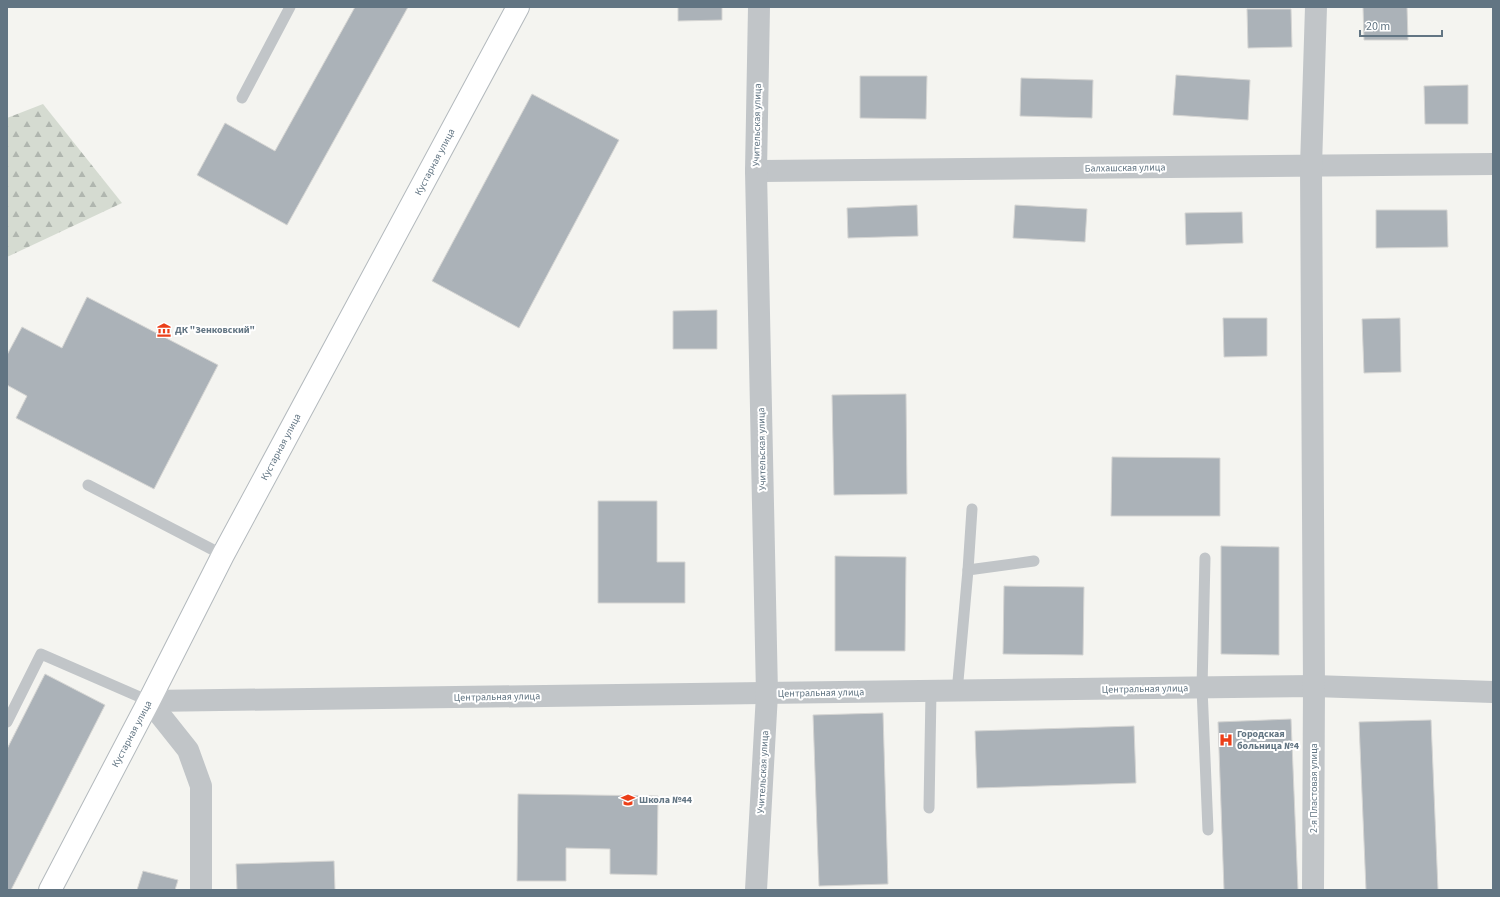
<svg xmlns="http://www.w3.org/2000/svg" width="1500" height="897" font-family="'Source Sans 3',sans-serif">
<defs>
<pattern id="forest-firs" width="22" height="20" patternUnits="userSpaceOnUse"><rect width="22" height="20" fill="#d5dbd1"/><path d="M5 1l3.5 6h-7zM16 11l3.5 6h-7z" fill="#b0b6af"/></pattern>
</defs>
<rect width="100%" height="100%" fill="#f4f4f0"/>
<!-- forest -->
<path fill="url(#forest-firs)" d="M43 104 122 203 7 257V118Z"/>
<!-- building -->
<g fill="#abb2b8" stroke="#d5d5d3">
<path d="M355 7H408L287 225 197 175 225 123 275 151Z"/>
<path d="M678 7H722V20L678 21Z"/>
<path d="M1363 7H1407L1408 40H1364Z"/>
<path d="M1247 9H1291L1292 47 1248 48Z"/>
<path d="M1176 75 1250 80 1248 120 1173 115Z"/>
<path d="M860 76H927L926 119 860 118Z"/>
<path d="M1021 78 1093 80 1092 118 1020 116Z"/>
<path d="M1468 85V124H1425L1424 86Z"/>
<path d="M532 94 619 140 519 328 432 281Z"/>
<path d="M917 205 918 236 848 238 847 208Z"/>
<path d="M1015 205 1087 209 1085 242 1013 238Z"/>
<path d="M1376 210H1447L1448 247 1376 248Z"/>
<path d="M1242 212 1243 243 1186 245 1185 213Z"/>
<path d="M87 297 218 365 154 489 16 418 27 396 7 385V355L22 327 62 348Z"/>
<path d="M717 310V349H673V311Z"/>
<path d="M1223 318H1267V356L1224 357Z"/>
<path d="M1400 318 1401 372 1364 373 1362 319Z"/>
<path d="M906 394 907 494 834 495 832 395Z"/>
<path d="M1112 457 1220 458V516H1111Z"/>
<path d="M598 501H657V562H685V603H598Z"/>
<path d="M1221 546 1279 547V655L1221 654Z"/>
<path d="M835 556 906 557 905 651H835Z"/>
<path d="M1004 586 1084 587 1083 655 1003 654Z"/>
<path d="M45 674 105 705 11 890H7V749Z"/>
<path d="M883 713 888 884 819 886 813 715Z"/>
<path d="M1291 719 1298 890H1224L1218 722Z"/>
<path d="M1431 720 1438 890H1366L1359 722Z"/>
<path d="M1134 726 1136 783 977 788 975 731Z"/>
<path d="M518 794 658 796 657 875 610 874V849L566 848V881H517Z"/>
<path d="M334 861 335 890H237L236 864Z"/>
<path d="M143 871 178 880 175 890H137Z"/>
</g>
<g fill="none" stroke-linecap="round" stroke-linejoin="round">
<defs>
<path id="secondary" d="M50 890 149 701 223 555 518 7"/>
</defs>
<!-- secondary casing -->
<use href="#secondary" stroke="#b3b9bd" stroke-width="24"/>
<!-- service -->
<g stroke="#c1c5c8" stroke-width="11">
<path d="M242 98 290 7"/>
<path d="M88 485 223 555"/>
<path d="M1205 558 1202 688 1208 830"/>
<path d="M968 570 972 509"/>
<path d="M957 692 968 570 1034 561"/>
<path d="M7 722 41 654 149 701"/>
<path d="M929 808 931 692"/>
</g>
<!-- minor -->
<g stroke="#c1c5c8" stroke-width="22">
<path d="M756 171 1493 164"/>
<path d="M149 701 1314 686 1493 692"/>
<path d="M149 701 188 750 201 786V890"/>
<path d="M756 890 767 694 756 171 759 7"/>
<path d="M1313 890 1314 686 1311 166 1316 7"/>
</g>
<!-- secondary -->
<use href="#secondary" stroke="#fff" stroke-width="22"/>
</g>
<!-- icons -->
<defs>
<symbol id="museum-bare" viewBox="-9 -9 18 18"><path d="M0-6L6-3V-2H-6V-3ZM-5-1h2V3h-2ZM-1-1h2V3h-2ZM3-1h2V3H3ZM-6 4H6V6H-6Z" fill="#eb3f19" stroke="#fff" stroke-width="2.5" paint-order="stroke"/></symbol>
<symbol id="hospital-bare" viewBox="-9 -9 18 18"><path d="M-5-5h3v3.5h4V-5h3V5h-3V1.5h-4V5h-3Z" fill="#eb3f19" stroke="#fff" stroke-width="2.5" paint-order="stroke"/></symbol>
<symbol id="school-bare" viewBox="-9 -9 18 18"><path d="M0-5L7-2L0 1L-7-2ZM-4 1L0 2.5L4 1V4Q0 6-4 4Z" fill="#eb3f19" stroke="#fff" stroke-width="2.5" paint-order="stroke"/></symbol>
</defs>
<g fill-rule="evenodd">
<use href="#museum-bare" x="154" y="320" width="20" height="20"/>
<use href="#hospital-bare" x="1216" y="730" width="20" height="20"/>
<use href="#school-bare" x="618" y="790" width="20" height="20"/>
</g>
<g text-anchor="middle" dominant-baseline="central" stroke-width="4" stroke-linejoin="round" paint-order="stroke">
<!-- street labels -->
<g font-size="10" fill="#627583" stroke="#fff">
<text transform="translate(757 125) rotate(-89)">Учительская улица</text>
<text transform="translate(435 162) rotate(-62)">Кустарная улица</text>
<text transform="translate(1125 168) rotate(-1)">Балхашская улица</text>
<text transform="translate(281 447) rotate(-62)">Кустарная улица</text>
<text transform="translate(762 449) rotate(-91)">Учительская улица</text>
<text transform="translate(1145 689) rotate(-1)">Центральная улица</text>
<text transform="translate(821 693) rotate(-1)">Центральная улица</text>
<text transform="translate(497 697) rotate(-1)">Центральная улица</text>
<text transform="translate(132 734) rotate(-62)">Кустарная улица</text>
<text transform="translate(763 772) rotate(-87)">Учительская улица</text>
<text transform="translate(1314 788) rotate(-90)">2-я Пластовая улица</text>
</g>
<!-- poi labels -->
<g font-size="10" font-weight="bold" fill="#627583" stroke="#fff" text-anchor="start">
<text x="175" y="330">ДК "Зенковский"</text>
<text x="1237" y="734">Городская<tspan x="1237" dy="12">больница №4</tspan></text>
<text x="639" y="800">Школа №44</text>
</g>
</g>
<!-- border -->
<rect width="1500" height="897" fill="none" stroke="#627583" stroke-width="16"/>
<!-- scale -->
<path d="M1360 30v6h82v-6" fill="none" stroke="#627583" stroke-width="2"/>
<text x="1366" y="30" font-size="12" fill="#627583" stroke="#ffffff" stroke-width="3" paint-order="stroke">20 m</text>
</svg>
